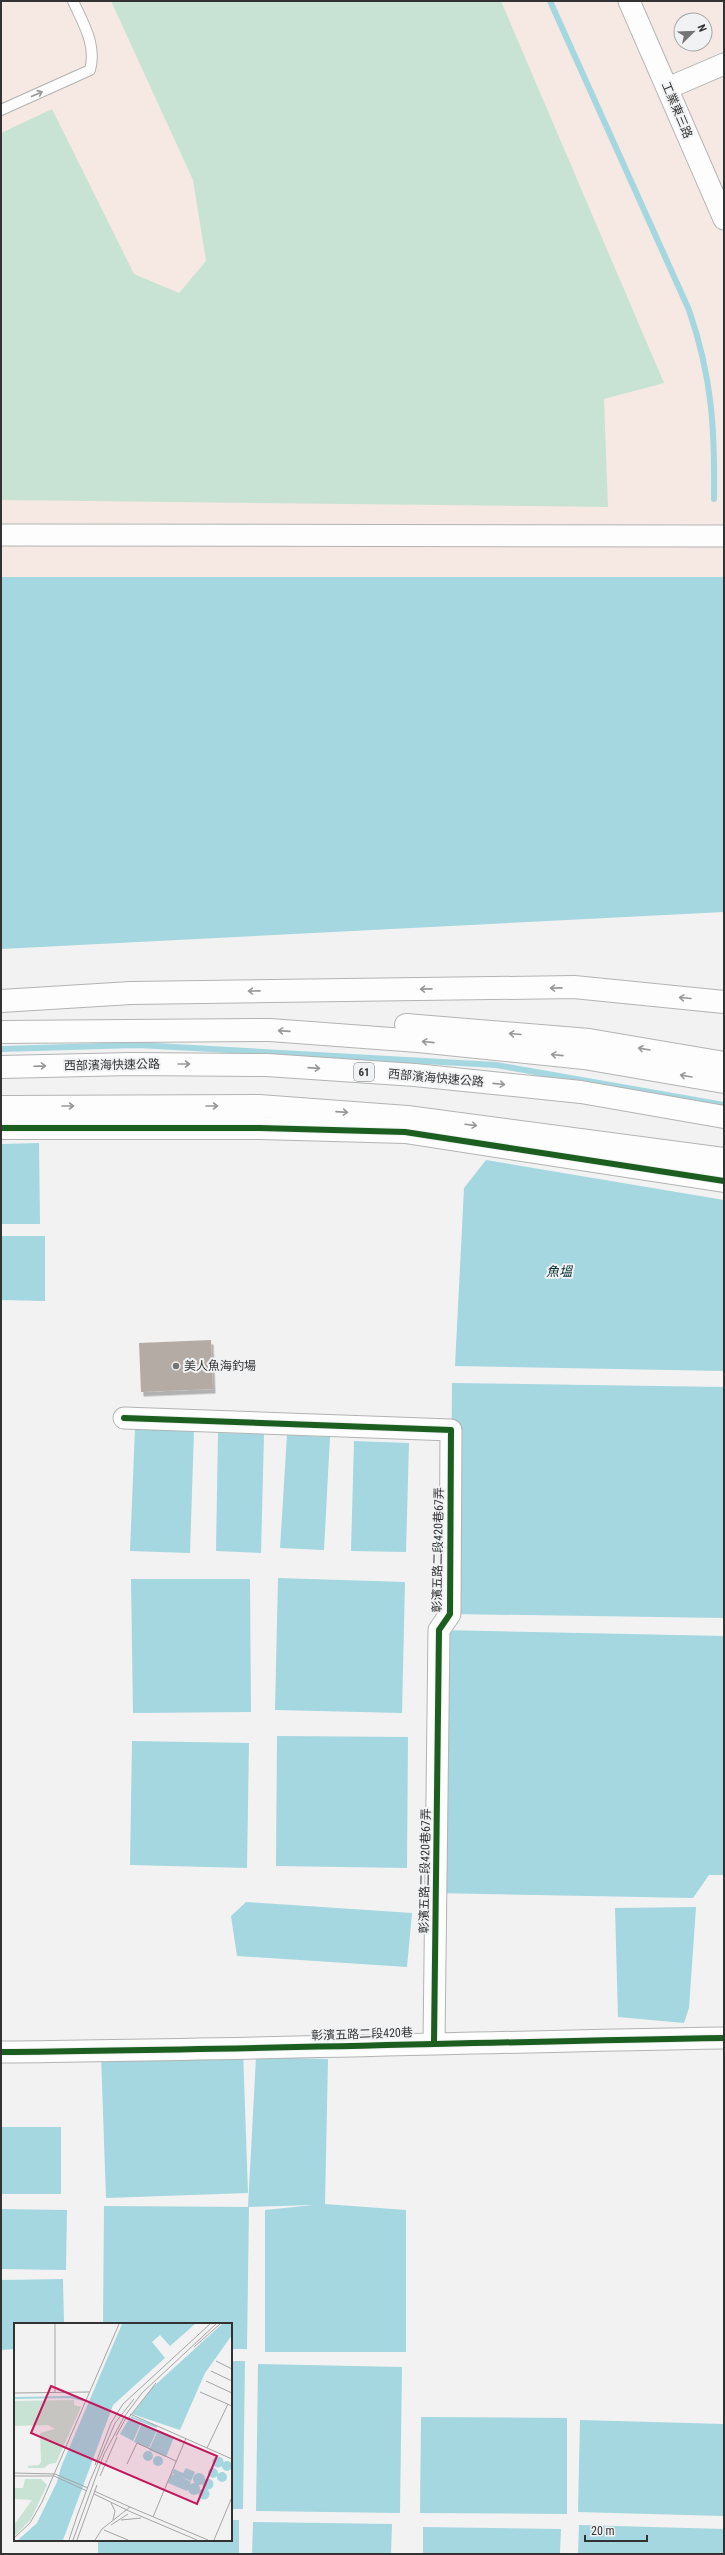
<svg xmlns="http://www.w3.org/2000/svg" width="725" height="2555" font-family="'Roboto Condensed','Noto Sans TC',sans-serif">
<defs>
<filter id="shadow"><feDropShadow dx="2.5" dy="4.5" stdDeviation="0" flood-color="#0004"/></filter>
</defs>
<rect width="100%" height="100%" fill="#f2f2f2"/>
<!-- industrial -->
<path fill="#f6e9e4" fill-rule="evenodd" d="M1 1H724V577H1ZM681 20H705V44H681Z"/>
<!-- green -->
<path fill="#c8e3d4" d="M111 1H501L664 383 604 399 608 507 1 500V133L52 109 134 274 179 293 206 261 193 180Z"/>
<!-- water -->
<g fill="#a4d7e0">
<path d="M1 577H724V912L1 949Z"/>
<path d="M39 1143 40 1224H1V1144Z"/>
<path d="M486 1160 724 1200V1371L455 1366 464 1188Z"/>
<path d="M1 1236H45V1301L1 1300Z"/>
<path d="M452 1383 724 1387V1618L450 1614Z"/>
<path d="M135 1428 194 1431 190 1553 130 1551Z"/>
<path d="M218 1433 264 1434 261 1553 216 1551Z"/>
<path d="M287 1435 330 1437 324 1550 280 1548Z"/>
<path d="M354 1441 409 1443 406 1552 351 1551Z"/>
<path d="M278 1578 405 1582 402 1713 275 1710Z"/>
<path d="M131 1579H250L251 1712 133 1713Z"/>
<path d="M439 1630 724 1636V1875H709L693 1898 435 1893Z"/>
<path d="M277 1736 408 1737 407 1868 276 1866Z"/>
<path d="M132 1741 249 1743 247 1868 130 1865Z"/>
<path d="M246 1902 412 1913 407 1967 237 1956 231 1916Z"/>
<path d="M696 1907 689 2008 684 2023 618 2017 615 1908Z"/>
<path d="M243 2050 248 2193 106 2198 101 2055Z"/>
<path d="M256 2057 328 2059 325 2204 406 2210V2352H265V2210L314 2205 249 2207 247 2349H231V2324H103L104 2206 248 2207Z"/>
<rect x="1" y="2127" width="60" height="67"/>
<path d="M1 2209 67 2210 66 2270 1 2269Z"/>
<path d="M63 2279 64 2324H15V2349L1 2350V2280Z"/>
<path d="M231 2361H245L243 2509H231Z"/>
<path d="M258 2364 402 2367 400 2513 256 2511Z"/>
<path d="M421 2417 567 2418V2514L420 2513Z"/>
<path d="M580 2420 724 2424 723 2516 578 2512Z"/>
<path d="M231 2520H239V2554H98V2540H231Z"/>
<path d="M253 2522 392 2524 391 2554H252Z"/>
<path d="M579 2525 724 2529V2554H578Z"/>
<path d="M423 2527 561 2529 560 2554H423Z"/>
</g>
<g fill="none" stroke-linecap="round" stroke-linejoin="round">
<!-- stream -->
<g stroke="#a4d7e0" stroke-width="6">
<path d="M550 1 689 310C712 377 715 429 714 499"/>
<path d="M1 1049 138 1045 496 1065 724 1105"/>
</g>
</g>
<!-- building -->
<path fill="#b4aba5" filter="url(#shadow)" d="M211 1340 213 1389 141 1392 139 1343Z"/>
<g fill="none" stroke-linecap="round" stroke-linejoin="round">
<defs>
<path id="lane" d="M1 110 90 70C97 45 83 23 73 1"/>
<g id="street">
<path d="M629 1 724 219"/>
<path d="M668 88 724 64"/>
<path d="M1 535 724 536"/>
<path d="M124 1418 451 1430 450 1614 439 1630 434 2042"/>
<path d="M1 2052C242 2050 483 2042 724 2038"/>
</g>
<g id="secondary">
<path d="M1 1001 131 993 574 987 724 1002"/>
<path d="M1 1128H260L405 1132 724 1181"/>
</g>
<g id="highway">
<path d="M406 1025 589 1040 724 1063"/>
<path d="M1 1032 270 1030 418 1041 584 1058 724 1082"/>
<path d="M1 1067 131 1064 267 1065 415 1075 581 1092 724 1117"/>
<path d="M1 1107 259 1106 407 1117 724 1159"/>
</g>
</defs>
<!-- lane casing -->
<use href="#lane" stroke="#b2b3b3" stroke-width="12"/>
<!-- street casing -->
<use href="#street" stroke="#b2b3b3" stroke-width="23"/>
<!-- secondary casing -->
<use href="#secondary" stroke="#b2b3b3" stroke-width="24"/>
<!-- highway casing -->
<use href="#highway" stroke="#b2b3b3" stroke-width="24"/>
<!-- lane -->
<use href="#lane" stroke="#fdfdfd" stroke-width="10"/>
<!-- street -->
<use href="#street" stroke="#fdfdfd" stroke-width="21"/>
<!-- secondary -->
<use href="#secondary" stroke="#fdfdfd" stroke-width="22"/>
<!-- highway -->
<use href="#highway" stroke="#fdfdfd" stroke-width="22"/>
<defs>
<g id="cycleway">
<path d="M1 1128H260L405 1132 724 1181"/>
<path d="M124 1418 451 1430 450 1614 439 1630 434 2042"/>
<path d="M1 2052C242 2050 483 2042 724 2038"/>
</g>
</defs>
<!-- cycleway casing -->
<use href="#cycleway" stroke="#f1f2f3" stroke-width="8"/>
<!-- cycleway -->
<use href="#cycleway" stroke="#1b5e20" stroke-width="6"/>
</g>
<!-- one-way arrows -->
<defs><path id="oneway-shaft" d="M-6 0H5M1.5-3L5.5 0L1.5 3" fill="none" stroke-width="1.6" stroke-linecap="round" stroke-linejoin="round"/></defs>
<g stroke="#989898">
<use href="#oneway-shaft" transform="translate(37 94) rotate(-24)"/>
<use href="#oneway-shaft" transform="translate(556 988) rotate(179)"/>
<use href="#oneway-shaft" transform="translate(426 989) rotate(179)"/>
<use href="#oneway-shaft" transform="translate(254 991) rotate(179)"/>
<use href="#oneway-shaft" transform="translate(685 998) rotate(-175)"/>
<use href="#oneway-shaft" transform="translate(284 1031) rotate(-176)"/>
<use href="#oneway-shaft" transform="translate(515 1034) rotate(-175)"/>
<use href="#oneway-shaft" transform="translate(428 1042) rotate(-174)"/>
<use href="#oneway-shaft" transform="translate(644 1049) rotate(-170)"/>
<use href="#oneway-shaft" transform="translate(557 1055) rotate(-174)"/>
<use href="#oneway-shaft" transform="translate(184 1064)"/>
<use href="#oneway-shaft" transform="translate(40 1066) rotate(-2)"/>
<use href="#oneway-shaft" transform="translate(314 1068) rotate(4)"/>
<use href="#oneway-shaft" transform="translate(686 1076) rotate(-170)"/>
<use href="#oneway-shaft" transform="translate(499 1084) rotate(6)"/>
<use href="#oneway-shaft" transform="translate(68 1106)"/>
<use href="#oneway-shaft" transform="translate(212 1106)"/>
<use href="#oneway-shaft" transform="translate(342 1112) rotate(4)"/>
<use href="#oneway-shaft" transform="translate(471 1125) rotate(7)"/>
</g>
<!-- markers -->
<circle fill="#757576" stroke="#f1f2f3" stroke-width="1.5" cx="176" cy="1366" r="4"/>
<g text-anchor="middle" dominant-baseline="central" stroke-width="4" stroke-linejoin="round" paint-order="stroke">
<!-- shield labels -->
<rect fill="#f1f2f3" stroke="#6b6c6d" stroke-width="1" x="354" y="1063" width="20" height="18" rx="3"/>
<g font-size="11" font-weight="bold" fill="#323233">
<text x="364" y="1072">61</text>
</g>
<!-- street labels -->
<g font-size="12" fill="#323233" stroke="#f1f2f3">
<text transform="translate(677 110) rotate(67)">工業東三路</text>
<text transform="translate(112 1065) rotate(-1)">西部濱海快速公路</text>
<text transform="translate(436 1078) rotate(5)">西部濱海快速公路</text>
<text transform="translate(438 1550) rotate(-89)">彰濱五路二段420巷67弄</text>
<text transform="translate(425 1871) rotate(-89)">彰濱五路二段420巷67弄</text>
<text transform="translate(362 2034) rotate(-2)">彰濱五路二段420巷</text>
</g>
<!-- poi labels -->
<g font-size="12" fill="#323233" stroke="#f1f2f3" text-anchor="start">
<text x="184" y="1366">美人魚海釣場</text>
</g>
<!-- water labels -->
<g font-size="13" font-style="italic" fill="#092e35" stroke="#f1f2f3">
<text x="559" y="1271">魚塭</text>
</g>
</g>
<!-- overview -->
<g transform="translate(14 2323)">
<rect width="218" height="218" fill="#f2f2f2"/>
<path d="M60 77V82L67 84 42 140 35 141 30 145H14V143L25 142 27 139 26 110 41 106 34 102 0 103V78ZM11 156H27L33 162 17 196 0 214V202L18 177 0 176V165H9Z" fill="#c8e3d4"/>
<path d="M108 1H181L156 23 146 12 138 19 151 35 99 82 49 217H4L23 200 43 159 47 144ZM208 1H218V12L191 50 166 107 118 91 139 64ZM115 96 127 100 119 118 106 111ZM128 100 143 107 135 125 120 119ZM144 107 160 114 152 134 135 127ZM129 133a5 5 0 1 1 10 0a5 5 0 1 1-10 0ZM139 138a5 5 0 1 1 10 0a5 5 0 1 1-10 0ZM198.5 139a5.5 5.5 0 1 1 11 0a5.5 5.5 0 1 1-11 0ZM208 143a5 5 0 1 1 10 0a5 5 0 1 1-10 0ZM194 150a5 5 0 1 1 10 0a5 5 0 1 1-10 0ZM172 145 181 149 177 158 168 154 177 159 173 168 154 160 157 151 161 152 158 150 160 146 169 150ZM203 154a5 5 0 1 1 10 0a5 5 0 1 1-10 0ZM179 156a6 6 0 1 1 12 0a6 6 0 1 1-12 0ZM188.5 161a5.5 5.5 0 1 1 11 0a5.5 5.5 0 1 1-11 0ZM174 166a6 6 0 1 1 12 0a6 6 0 1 1-12 0ZM184.5 171a5.5 5.5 0 1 1 11 0a5.5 5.5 0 1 1-11 0Z" fill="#a4d7e0"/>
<path fill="none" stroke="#a4d7e0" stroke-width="2" d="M0 75 56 74 69 77M117 94 143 104"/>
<path fill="none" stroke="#a5a5a6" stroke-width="1" d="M41 1V69M180 24 206 1M202 38 218 46M197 48 218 58M192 58 218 70M186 69 218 83M0 70 75 69M116 91 218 136M113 97 142 60M102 113 112 95M193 125 214 81M113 141 123 120 162 138M81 142 97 100 109 81 196 1M0 150 41 151 74 165M0 153H40L73 168M86 153 103 114M76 158 101 100 120 76M80 168 116 184M80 171 117 189M97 180 101 188 99 197M117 189 183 217M63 193 76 158M139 194 172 115M107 197 127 195M97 202 114 191M90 207 114 217M0 215 16 200 28 179 105 1M55 217 63 193M59 217 90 131 110 94 128 70 202 1M63 217 83 162M81 217 88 206 116 184 194 217M200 217 218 174"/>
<path fill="#c2185b" fill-opacity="0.15" stroke="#c2185b" stroke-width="2" d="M37 63 203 133 183 181 17 110Z"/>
<rect width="218" height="218" fill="none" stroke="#323233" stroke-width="2"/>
</g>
<!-- border -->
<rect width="725" height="2555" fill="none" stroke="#323233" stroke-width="4"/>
<!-- north arrow -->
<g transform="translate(693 32) rotate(67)"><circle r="19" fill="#f1f2f3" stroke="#a5a5a6"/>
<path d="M0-3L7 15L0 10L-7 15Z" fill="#757576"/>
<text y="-6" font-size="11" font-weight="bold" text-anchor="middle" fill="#323233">N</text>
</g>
<!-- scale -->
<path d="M585 2535v6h62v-6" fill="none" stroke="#323233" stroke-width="2"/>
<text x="591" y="2535" font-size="12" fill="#323233" stroke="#f1f2f3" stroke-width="3" paint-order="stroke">20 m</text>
</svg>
